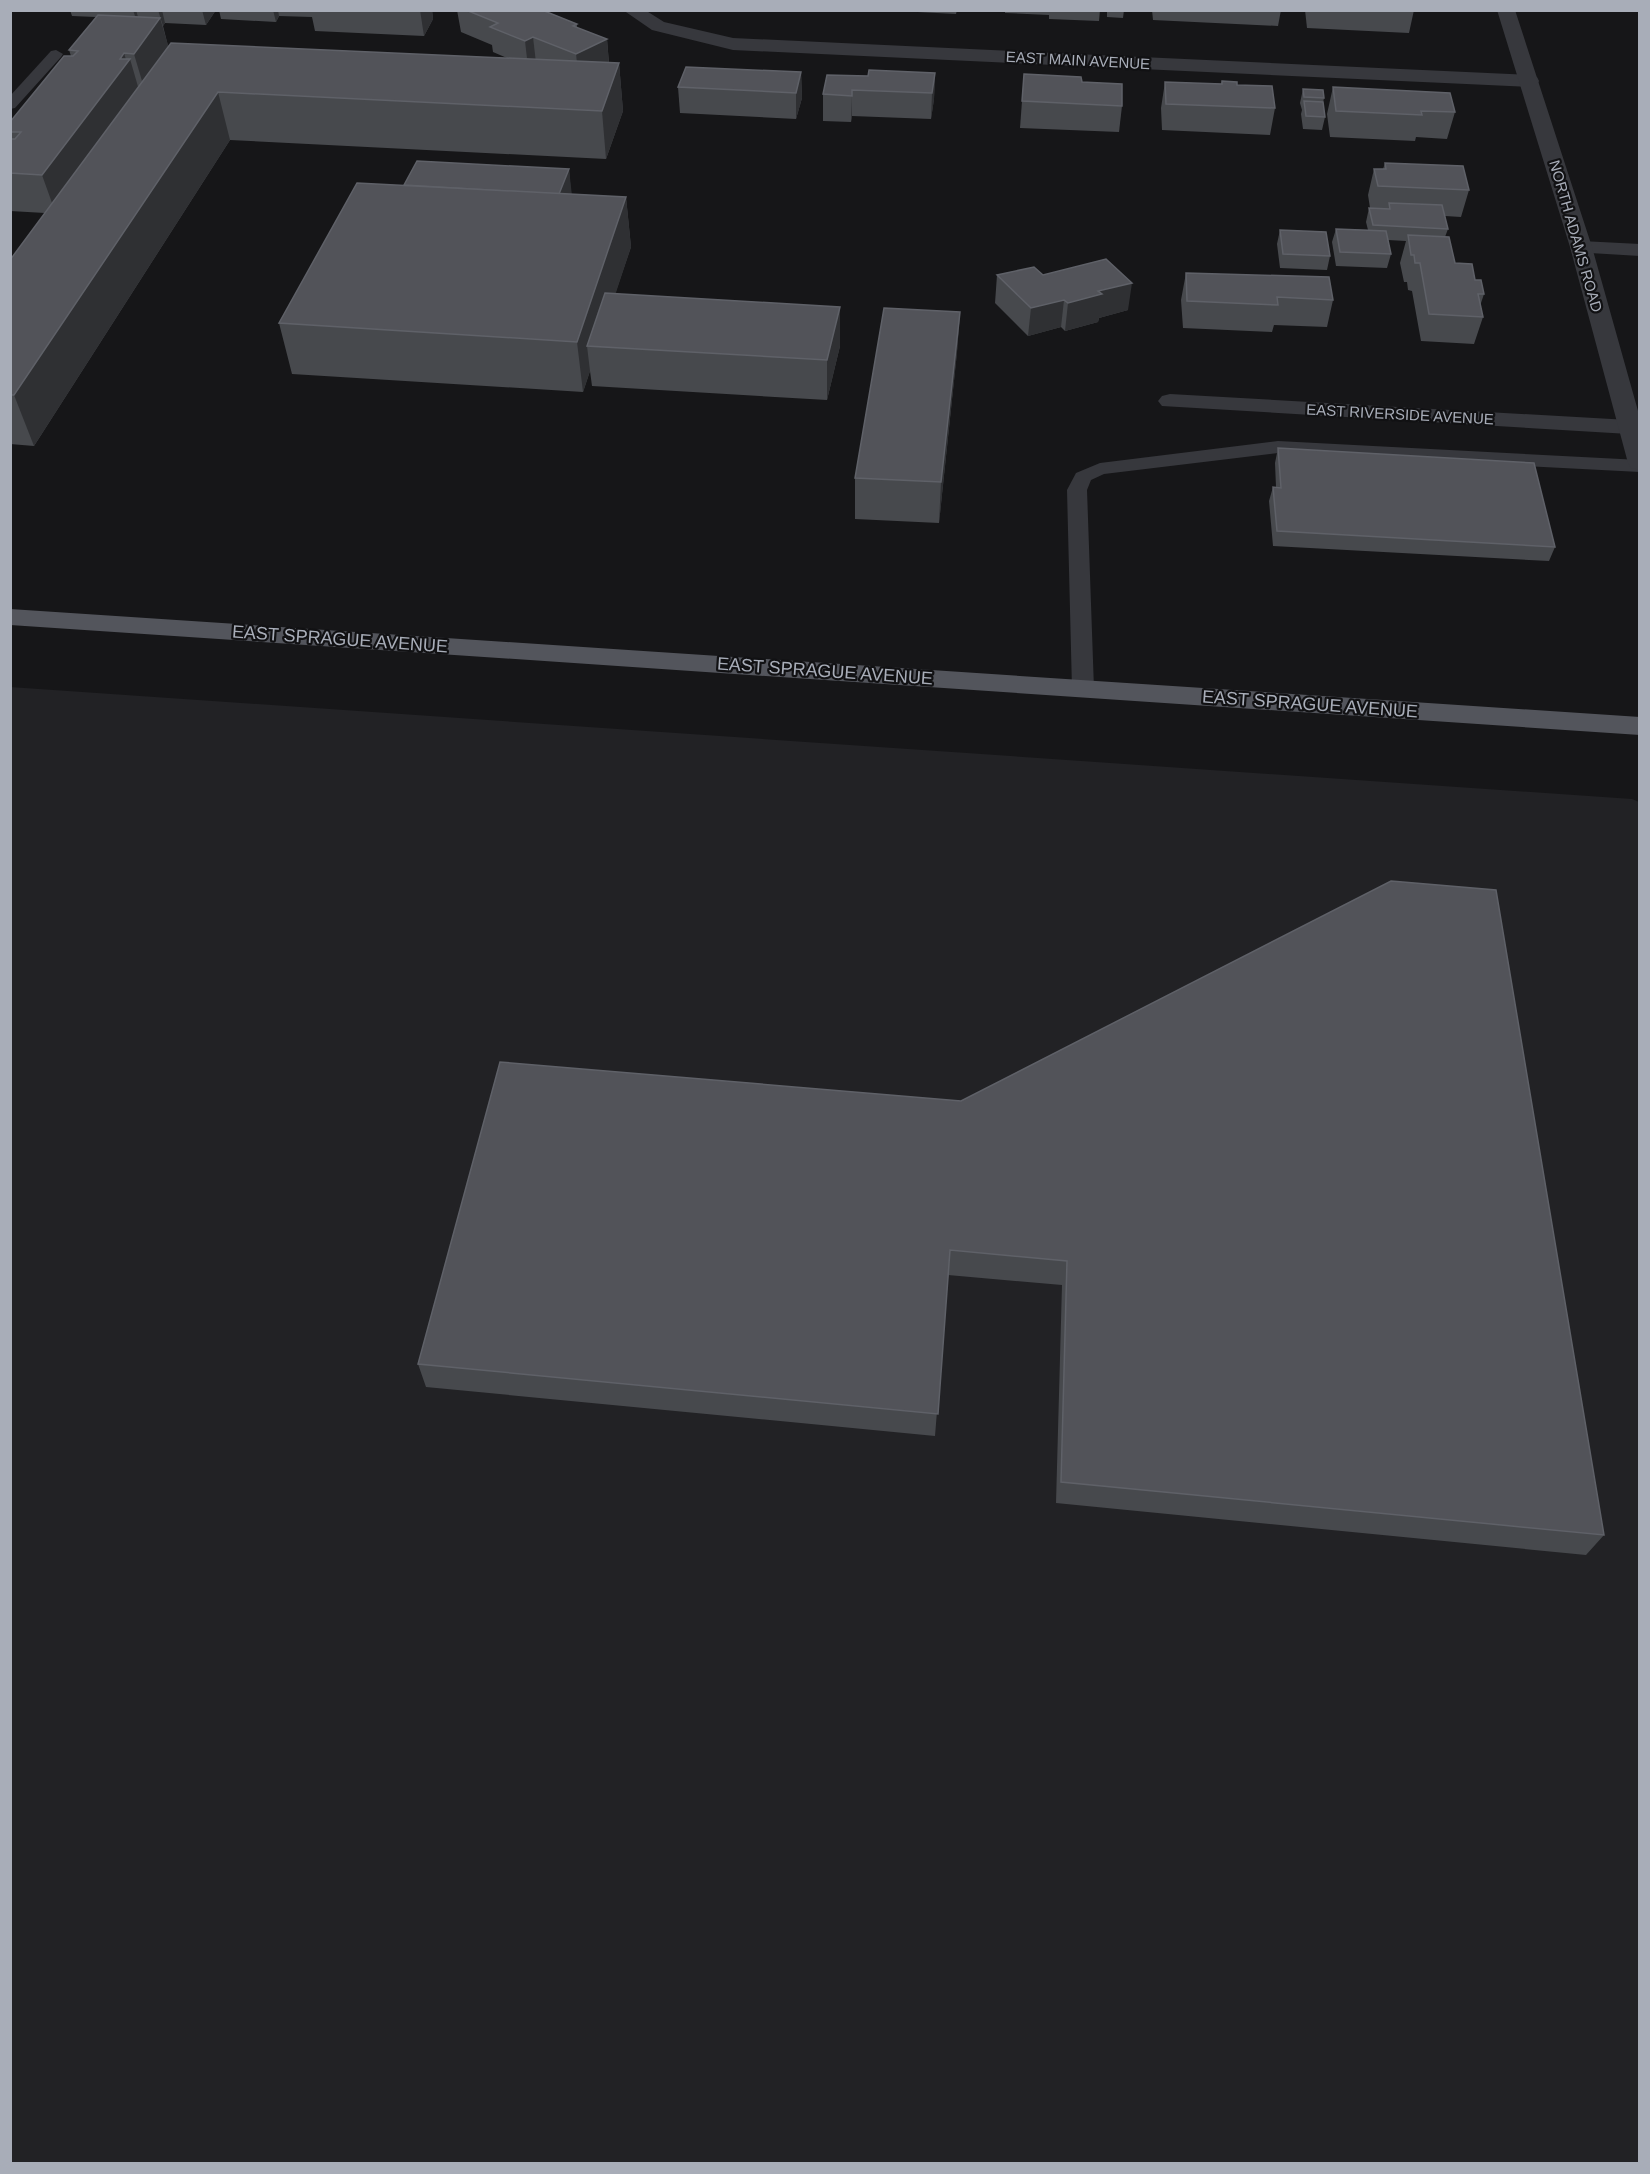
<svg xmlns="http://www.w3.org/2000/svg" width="1650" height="2174" font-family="Arial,sans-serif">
<rect width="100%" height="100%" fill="#161618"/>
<!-- built -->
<path fill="#222225" d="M10 687 1632 799 1639 802V2163H11Z"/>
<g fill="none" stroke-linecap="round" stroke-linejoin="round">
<!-- service -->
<g fill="#37383d" fill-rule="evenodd">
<path d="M56 50 63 54 61 57 15 108 10 109V96L51 51Z"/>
<path d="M1278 441 1640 460V472L1278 453 1104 474 1091 480 1087 490 1094 689 1090 694 1083 696 1076 694 1072 689 1067 490 1076 473 1100 463Z"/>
</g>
<!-- minor -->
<g fill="#37383d" fill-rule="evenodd">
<path d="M623 10H645L664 22 733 38 1530 75 1537 77 1539 81 1537 85 1530 87 733 50 652 30Z"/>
<path d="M1581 241 1640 244V256L1573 252 1570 247 1573 242Z"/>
<path d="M1170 394 1629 420 1637 422 1640 429 1637 432 1629 434 1162 406 1158 401 1162 396Z"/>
</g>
<!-- tertiary -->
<path fill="#37383d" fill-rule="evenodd" d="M1497 10H1515L1592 247 1640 418V470L1631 468 1628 463 1570 247Z"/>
<!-- primary -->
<path fill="#53555c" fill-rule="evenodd" d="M10 609 1640 717V735L10 625Z"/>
</g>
<!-- wall -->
<g fill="#47494d">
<path d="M70 10H216L206 25 165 23 163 26 168 46 507 58 493 52 492 45 461 32 457 10H542L577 24V28L607 39 609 63H619L623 111 606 159 230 140 34 446 10 444V260L45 213 10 211V122L71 56 69 50 96 17 72 16Z"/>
<path d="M219 10H432L433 19 424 36 315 31 312 17 279 16 276 22 221 19Z"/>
<path d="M879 10H957L956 14Z"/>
<path d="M1005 10H1100L1099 21 1049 19V15L1005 13Z"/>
<path d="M1107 10H1124L1123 18 1107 17Z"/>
<path d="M1152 10H1281L1278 26 1153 20Z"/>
<path d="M1305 10H1414L1409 33 1307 28Z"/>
<path d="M801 72 802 98 796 119 680 113 678 87Z"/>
<path d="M935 73 934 99 931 119 852 116 851 122 823 121V94L868 76Z"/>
<path d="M1024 74 1082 82 1122 106 1119 132 1020 128Z"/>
<path d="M1222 81 1237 85 1275 108 1270 135 1162 130 1161 108 1165 82 1221 84Z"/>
<path d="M1333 87 1455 112 1447 139 1416 137 1415 141 1330 137 1327 114Z"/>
<path d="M1303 89 1324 98 1323 103 1325 117 1322 130 1303 129 1301 114 1302 110 1300 103Z"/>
<path d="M1385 163 1469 190 1461 217 1445 216 1448 229 1445 237 1455 263 1475 280 1484 294 1480 306 1483 317 1474 344 1421 341 1412 291 1408 290 1407 282H1404L1400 263 1406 241 1388 240 1391 254 1387 268 1336 266 1332 242 1336 229 1368 230 1366 222 1369 208H1370L1368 195 1374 169H1383Z"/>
<path d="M569 169 571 194 626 197 631 247 615 294 840 307V346L827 400 592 386 590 371 583 392 292 374 279 323 404 185Z"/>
<path d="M1280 230 1330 256 1327 270 1280 268 1277 244Z"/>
<path d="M1186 273 1333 300 1327 327 1274 325 1272 332 1183 328 1181 300Z"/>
<path d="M997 275H1043L1128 310 1099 318 1098 322 1065 331 1061 327 1028 336 995 303Z"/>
<path d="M960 312 957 352 939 523 855 519V478Z"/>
<path d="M1278 448 1555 547 1549 561 1273 546 1269 501 1273 487H1276L1275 463Z"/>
<path d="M961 1101 1604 1535 1586 1555 1056 1503 1062 1285 948 1275 935 1436 426 1387 418 1364Z"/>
</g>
<!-- shaded-wall -->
<g fill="#2f3033">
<path d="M133 10H136L138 17 136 19Z"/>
<path d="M158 10H162L165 23 163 26Z"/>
<path d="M202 10H216L206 25Z"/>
<path d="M273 10H278L279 16 276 22Z"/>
<path d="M420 10H432L433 19 424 36Z"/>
<path d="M160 18 171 55 145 91 134 54Z"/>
<path d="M533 37 536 63 528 67 525 41Z"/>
<path d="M607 39 609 65 579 80 576 54Z"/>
<path d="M124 53 127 63 130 59 141 97 56 214 42 175Z"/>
<path d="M619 63 623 111 606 159 602 111Z"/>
<path d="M801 72 802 98 796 119V93Z"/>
<path d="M935 73 934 99 931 119 932 93Z"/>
<path d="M852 90V116L851 122 852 96Z"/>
<path d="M218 92 230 140 34 446 14 395Z"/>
<path d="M569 169 572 196 558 197Z"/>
<path d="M626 197 631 247 598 347 587 346 590 371 583 392 577 342Z"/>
<path d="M1132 283 1128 310 1099 318 1098 322 1065 331 1068 303 1098 291Z"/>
<path d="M1064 300 1061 327 1028 336 1031 308Z"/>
<path d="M840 307V346L827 400V360Z"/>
<path d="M960 312 957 352 939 523 941 482Z"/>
</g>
<!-- building -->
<g fill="#525359" stroke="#5f6168" stroke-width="1.5">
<path d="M466 10H542L577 24 573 26 607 39 576 54 533 37 525 41 490 27 498 23Z"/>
<path d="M98 15 160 18 134 54 124 53 120 59H130L42 175 10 173V139H15L21 132H10V122L64 56H73L78 51 69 50Z"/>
<path d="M171 43 619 63 602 111 218 92 14 395H10V260Z"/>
<path d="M686 67 801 72 796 93 678 87Z"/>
<path d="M869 70 935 73 932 93 852 90V96L823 94 827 75 868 76Z"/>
<path d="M1024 74 1081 77 1082 82 1122 84V106L1022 101Z"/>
<path d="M1222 81 1237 82V85L1272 86 1275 108 1166 104 1165 82 1222 84Z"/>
<path d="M1333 87 1450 93 1455 112 1421 111 1422 115 1336 111Z"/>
<path d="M1303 89 1323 90 1324 98 1304 97Z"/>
<path d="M1304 101 1323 102 1325 117 1306 116Z"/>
<path d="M417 161 569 169 559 194 404 185Z"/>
<path d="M1385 163 1463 166 1469 190 1378 186 1374 169H1386Z"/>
<path d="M357 183 626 197 577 342 279 323Z"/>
<path d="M1389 203 1442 205 1448 229 1373 225 1369 208 1390 209Z"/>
<path d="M1336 229 1386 231 1391 254 1340 252Z"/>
<path d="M1280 230 1326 232 1330 256 1283 254Z"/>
<path d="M1408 235 1449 237 1455 263 1472 264 1475 280H1481L1484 294H1478L1483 317 1429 314 1420 263H1415L1414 255H1411Z"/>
<path d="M1106 259 1132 283 1098 291 1102 294 1068 303 1064 300 1031 308 997 275 1034 267 1043 275Z"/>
<path d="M1186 273 1329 277 1333 300 1277 297 1278 305 1187 301Z"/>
<path d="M605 293 840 307 827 360 587 346Z"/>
<path d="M884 308 960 312 941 482 855 478Z"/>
<path d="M1278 448 1534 463 1555 547 1277 531 1273 487 1281 488Z"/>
<path d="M1391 881 1496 890 1604 1535 1061 1482 1067 1261 950 1250 938 1414 418 1364 500 1062 961 1101Z"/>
</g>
<g text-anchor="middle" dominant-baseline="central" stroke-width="4.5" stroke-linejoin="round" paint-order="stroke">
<!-- far-street labels -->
<g font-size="15" fill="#a8adb8" stroke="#111113">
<text transform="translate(1078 60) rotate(3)">EAST MAIN AVENUE</text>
<text transform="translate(1576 236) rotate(74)">NORTH ADAMS ROAD</text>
<text transform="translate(1400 414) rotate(3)">EAST RIVERSIDE AVENUE</text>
</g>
<!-- street labels -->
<g font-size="18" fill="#a8adb8" stroke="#111113">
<text transform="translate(340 639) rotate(4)">EAST SPRAGUE AVENUE</text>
<text transform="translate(825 671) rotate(4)">EAST SPRAGUE AVENUE</text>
<text transform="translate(1310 704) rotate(4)">EAST SPRAGUE AVENUE</text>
</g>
</g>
<!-- border -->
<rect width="1650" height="2174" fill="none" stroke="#a8adb8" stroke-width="24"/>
</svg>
